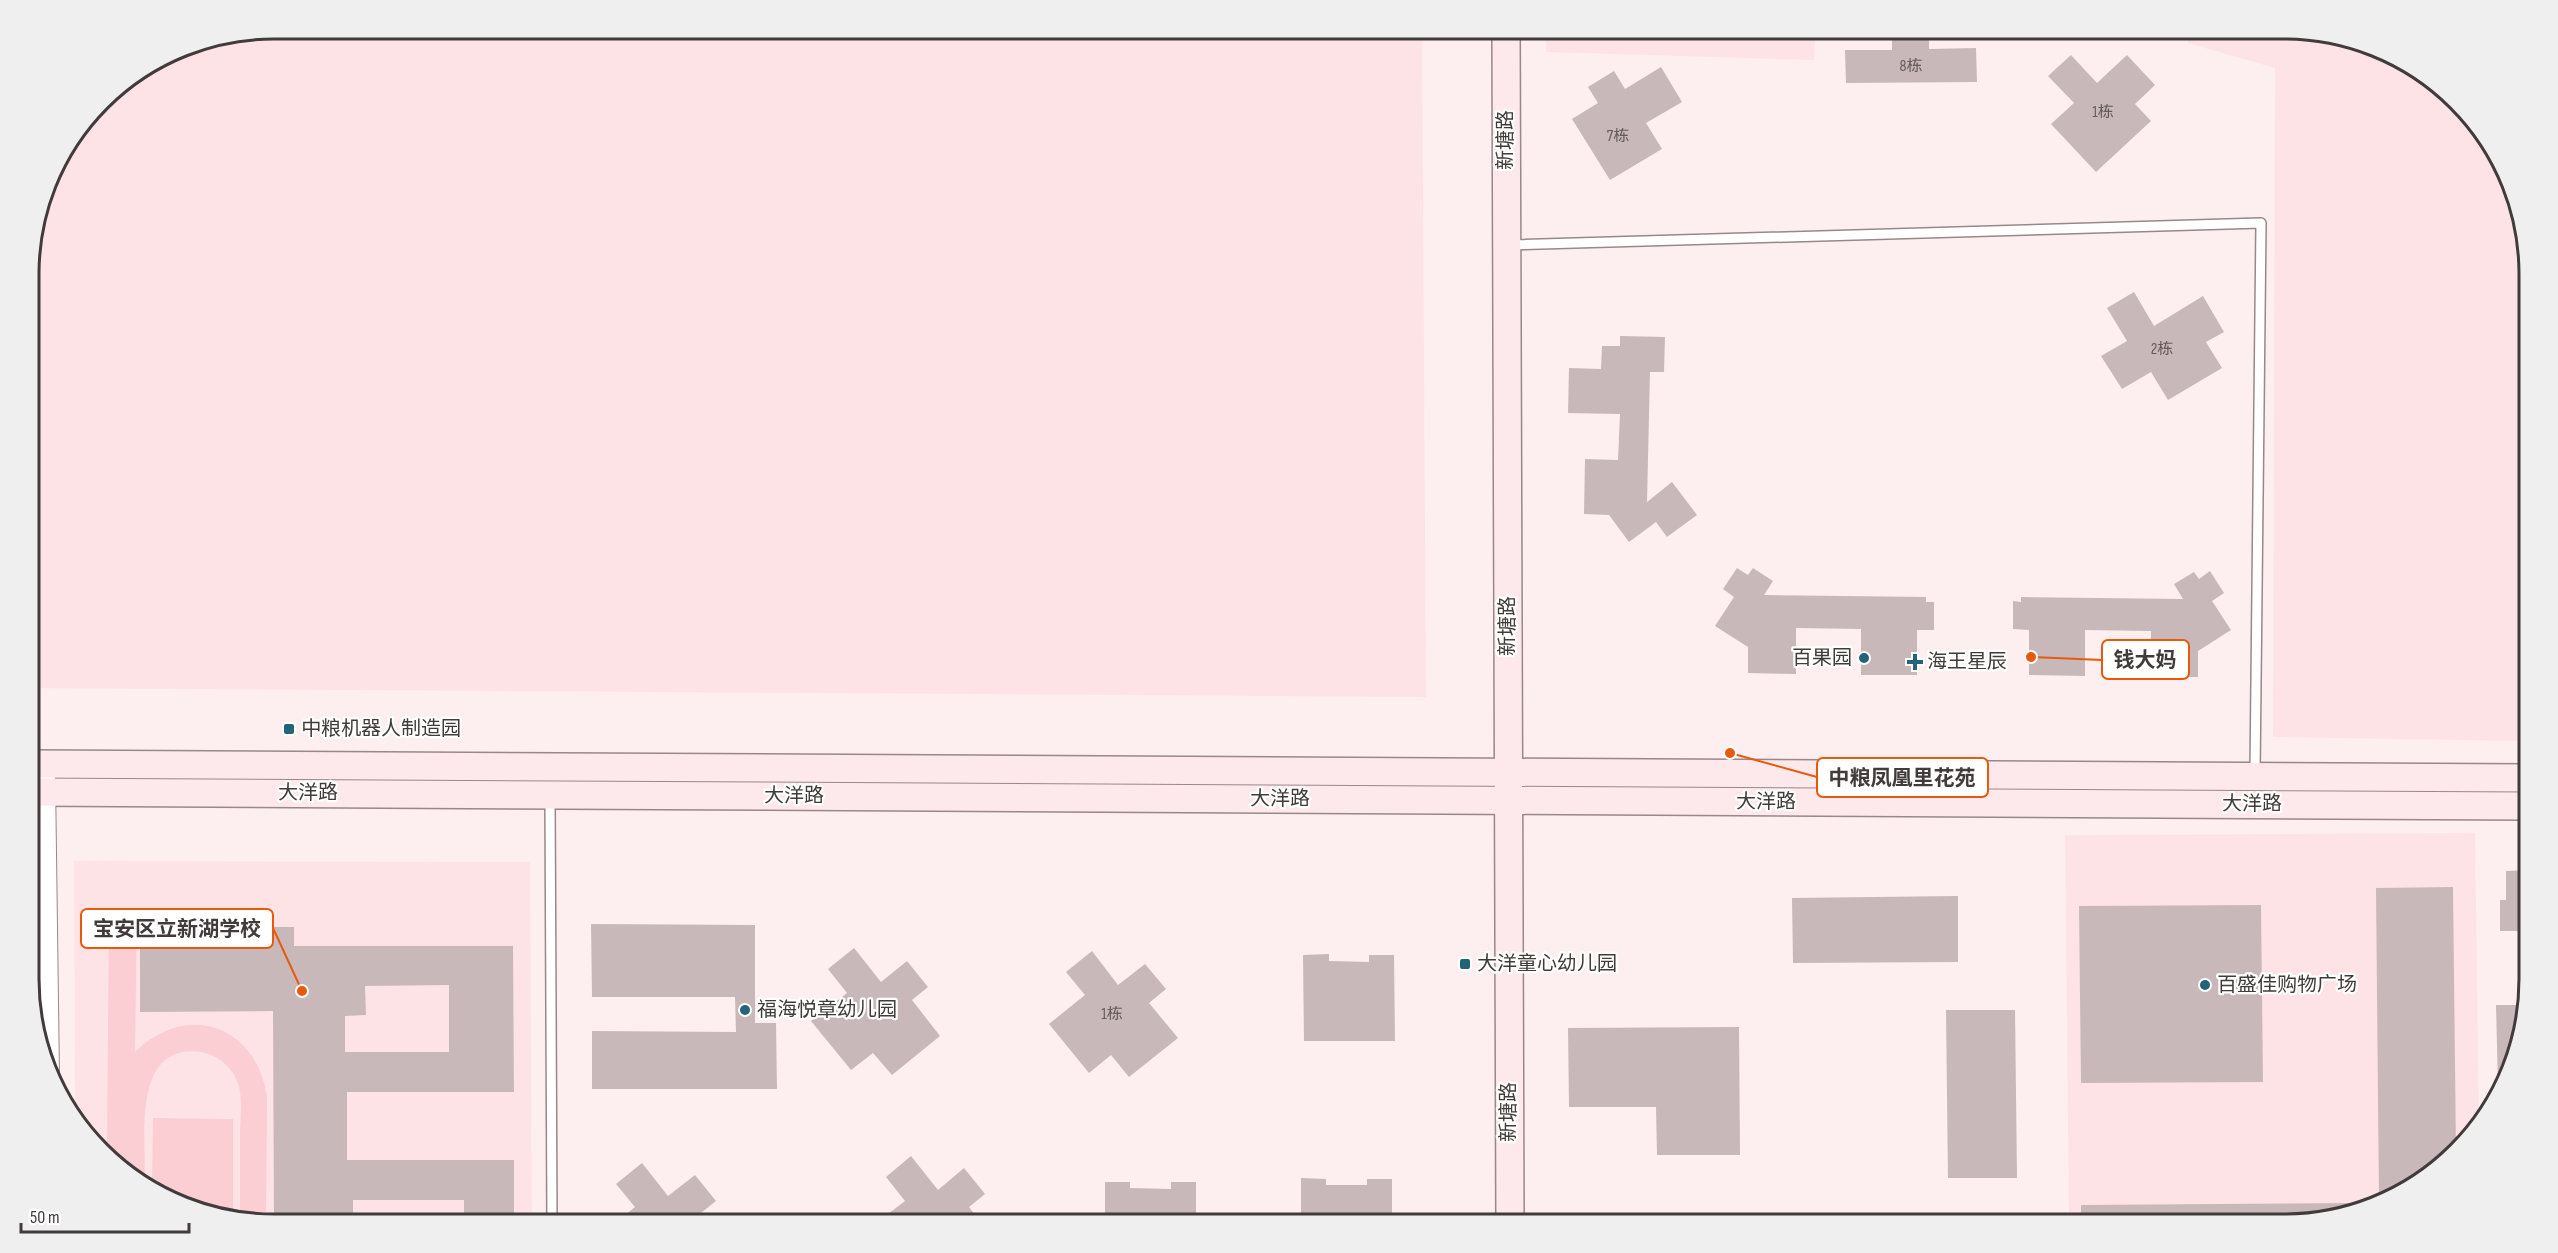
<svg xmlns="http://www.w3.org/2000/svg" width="2558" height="1253" font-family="'Sofia Sans Condensed','Noto Sans SC',sans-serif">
<rect width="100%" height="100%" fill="#fdeeef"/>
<!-- built -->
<g fill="#fee3e6">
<path d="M274 28 1422 29 1426 697 30 688 29 258 54 165 112 90 180 47Z"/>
<path d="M2284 28 2392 54 2479 125 2511 180 2527 242 2529 741 2273 737 2275 68 2188 43V29Z"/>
<path d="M1546 29H1815L1814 60 1546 52Z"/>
<path d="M2475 833 2479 1125 2469 1141 2421 1183 2363 1212 2300 1224H2069L2065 835Z"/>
<path d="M74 861 530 862 532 1224H274L166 1199 79 1128 75 1121Z"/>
</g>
<!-- green -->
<g fill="#faced2">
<path d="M109 909H137L135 1052C187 1000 258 1026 267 1098L266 1223 240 1216C240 1189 240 1161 240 1134 240 1117 243 1099 238 1083 232 1067 218 1055 201 1052 131 1042 146 1140 145 1182L107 1151Z"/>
<path d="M153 1118 233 1119V1215L166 1199 152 1188Z"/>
</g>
<!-- building -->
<g fill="#c9b8ba" fill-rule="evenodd">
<path d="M1929 35V49L1976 48 1977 82 1846 83 1845 50H1892V36Z"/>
<path d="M2071 55 2097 83 2127 55 2155 85 2135 104 2151 121 2096 172 2051 124 2074 103 2048 76Z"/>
<path d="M1661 67 1682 102 1646 123 1662 149 1610 180 1572 119 1598 103 1588 87 1614 71 1625 89Z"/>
<path d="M2134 292 2154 326 2203 296 2224 332 2206 342 2222 368 2168 400 2151 372 2122 389 2101 356 2127 341 2107 308Z"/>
<path d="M1620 336 1665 337 1664 372H1650L1647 502 1672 482 1697 515 1667 537 1656 522 1629 542 1609 515 1584 514 1585 459 1618 460 1620 414 1568 413 1569 368 1601 369 1602 346H1620Z"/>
<path d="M1737 568 1748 575 1753 568 1773 581 1764 595 1926 597V602H1934V630H1917V675H1861V629L1796 628V674L1748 673V647L1715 626 1734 597 1723 589Z"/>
<path d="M2210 571 2224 593 2212 601 2231 630 2198 651V677H2150L2151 631 2085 630V676L2029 675V630L2013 629V601L2021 602V597L2183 599 2174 584 2194 572 2199 579Z"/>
<path d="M2529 870V931H2500V900H2506V871Z"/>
<path d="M2453 887 2456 1152 2421 1183 2379 1203 2376 888Z"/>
<path d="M1958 896V962L1793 963 1792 898Z"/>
<path d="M2261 905 2263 1082 2081 1083 2079 906Z"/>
<path d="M591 924 755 925V1023H776L777 1089H592V1031L736 1032 735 997H592Z"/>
<path d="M140 926 294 927V946H513L514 1092H347V1160H514V1224H464V1200H353V1224H274L273 1011 140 1012ZM449 985V1052H345V1016L366 1015 365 986Z"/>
<path d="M854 948 881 982 907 961 928 987 912 1000 940 1036 892 1075 873 1053 851 1070 811 1021 847 993 828 969Z"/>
<path d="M1092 951 1118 985 1145 964 1166 989 1149 1003 1178 1038 1129 1077 1111 1055 1089 1073 1049 1024 1085 995 1066 972Z"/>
<path d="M1329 954V961L1369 962V955H1394L1395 1041H1304L1303 955Z"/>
<path d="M2496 1005H2524L2504 1088 2498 1087Z"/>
<path d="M1946 1010H2015L2017 1178H1948Z"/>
<path d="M1739 1027 1740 1155H1657L1656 1107H1569L1568 1028Z"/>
<path d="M911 1156 938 1190 964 1168 985 1194 969 1207 982 1224H875L905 1201 886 1177Z"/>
<path d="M642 1163 668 1196 695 1175 716 1201 687 1224H614L635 1207 616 1184Z"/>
<path d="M1301 1178 1326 1179V1185H1367V1179H1392V1222L1327 1224V1222H1301Z"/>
<path d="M1105 1182H1130V1188L1171 1189V1182H1196V1224H1105Z"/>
<path d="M2358 1203 2359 1212 2300 1224H2081V1205Z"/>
</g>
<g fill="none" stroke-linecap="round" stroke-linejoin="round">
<defs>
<g id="lane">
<path d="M1509 245 2261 223 2255 774"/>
<path d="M550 797 552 1224"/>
</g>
<path id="street" d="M45 779 49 1077"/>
<g id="secondary">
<path d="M1506 28 1510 1224"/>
<path d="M30 764 2529 778"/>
<path d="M30 792 2529 806"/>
</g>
</defs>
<!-- lane casing -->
<use href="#lane" stroke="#988889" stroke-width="12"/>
<!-- street casing -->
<use href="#street" stroke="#988889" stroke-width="22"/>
<!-- secondary casing -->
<use href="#secondary" stroke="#988889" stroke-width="30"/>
<!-- lane -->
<use href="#lane" stroke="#fff" stroke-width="9"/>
<!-- street -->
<use href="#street" stroke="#fff" stroke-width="20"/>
<!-- secondary -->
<use href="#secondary" stroke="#fde8eb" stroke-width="27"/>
</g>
<!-- markers -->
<g fill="#236478" stroke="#fff" stroke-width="2">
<circle cx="1864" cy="658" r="6"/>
<path d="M1912 653h6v6h6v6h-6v6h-6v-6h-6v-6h6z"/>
<rect x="283" y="723" width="12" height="12" rx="3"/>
<rect x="1459" y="958" width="12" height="12" rx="3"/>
<circle cx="2205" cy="985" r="6"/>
<circle cx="745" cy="1010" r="6"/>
</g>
<g text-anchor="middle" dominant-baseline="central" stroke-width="4.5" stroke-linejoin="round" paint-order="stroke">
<!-- number labels -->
<g font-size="16" fill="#645a5b">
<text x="1911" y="66">8栋</text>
<text x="2103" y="112">1栋</text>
<text x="1618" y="136">7栋</text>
<text x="2162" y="349">2栋</text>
<text x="1112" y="1014">1栋</text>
</g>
<!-- street labels -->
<g font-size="20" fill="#423b3b" stroke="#fff">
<text transform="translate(1506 140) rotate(-90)">新塘路</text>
<text transform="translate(1508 626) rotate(-90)">新塘路</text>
<text x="308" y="793">大洋路</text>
<text x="794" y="796">大洋路</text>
<text x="1280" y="799">大洋路</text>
<text x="1766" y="802">大洋路</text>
<text x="2252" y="804">大洋路</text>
<text transform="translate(1509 1112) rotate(-90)">新塘路</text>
</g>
<!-- poi labels -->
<g font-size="20" fill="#423b3b" stroke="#fff" text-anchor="start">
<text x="1852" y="658" text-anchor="end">百果园</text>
<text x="1927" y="662">海王星辰</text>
<text x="301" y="729">中粮机器人制造园</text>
<text x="1477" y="964">大洋童心幼儿园</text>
<text x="2217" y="985">百盛佳购物广场</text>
<text x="757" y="1010">福海悦章幼儿园</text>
</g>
</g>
<!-- crop -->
<path d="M0 0H2558V1253H0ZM274 39H2284A235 235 0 0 1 2519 274V979A235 235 0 0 1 2284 1214H274A235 235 0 0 1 39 979V274A235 235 0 0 1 274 39Z" fill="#f0efef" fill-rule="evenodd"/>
<path fill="none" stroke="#423b3b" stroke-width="3" d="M274 39H2284A235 235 0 0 1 2519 274V979A235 235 0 0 1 2284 1214H274A235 235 0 0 1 39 979V274A235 235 0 0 1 274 39Z"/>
<!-- callouts -->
<path fill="none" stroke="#e8590c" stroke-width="2" d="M2031 657L2102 660M1730 753L1817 777M302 991L273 928"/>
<g fill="#e8590c" stroke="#fff" stroke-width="2">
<circle cx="2031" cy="657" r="6"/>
<circle cx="1730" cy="753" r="6"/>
<circle cx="302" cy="991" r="6"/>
</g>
<g fill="#fff" stroke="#e8590c" stroke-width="2">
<rect x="2102" y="640" width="87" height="39" rx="6"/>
<rect x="1817" y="758" width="171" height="39" rx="6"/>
<rect x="81" y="909" width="192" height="39" rx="6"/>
</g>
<g font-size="21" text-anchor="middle" font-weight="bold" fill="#423b3b">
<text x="2145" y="667">钱大妈</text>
<text x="1902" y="785">中粮凤凰里花苑</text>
<text x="177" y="936">宝安区立新湖学校</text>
</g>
<!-- scale -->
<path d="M21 1223v9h168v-9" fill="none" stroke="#423b3b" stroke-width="3"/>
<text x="30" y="1223" font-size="18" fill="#423b3b" stroke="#ffffff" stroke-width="4.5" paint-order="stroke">50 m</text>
</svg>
